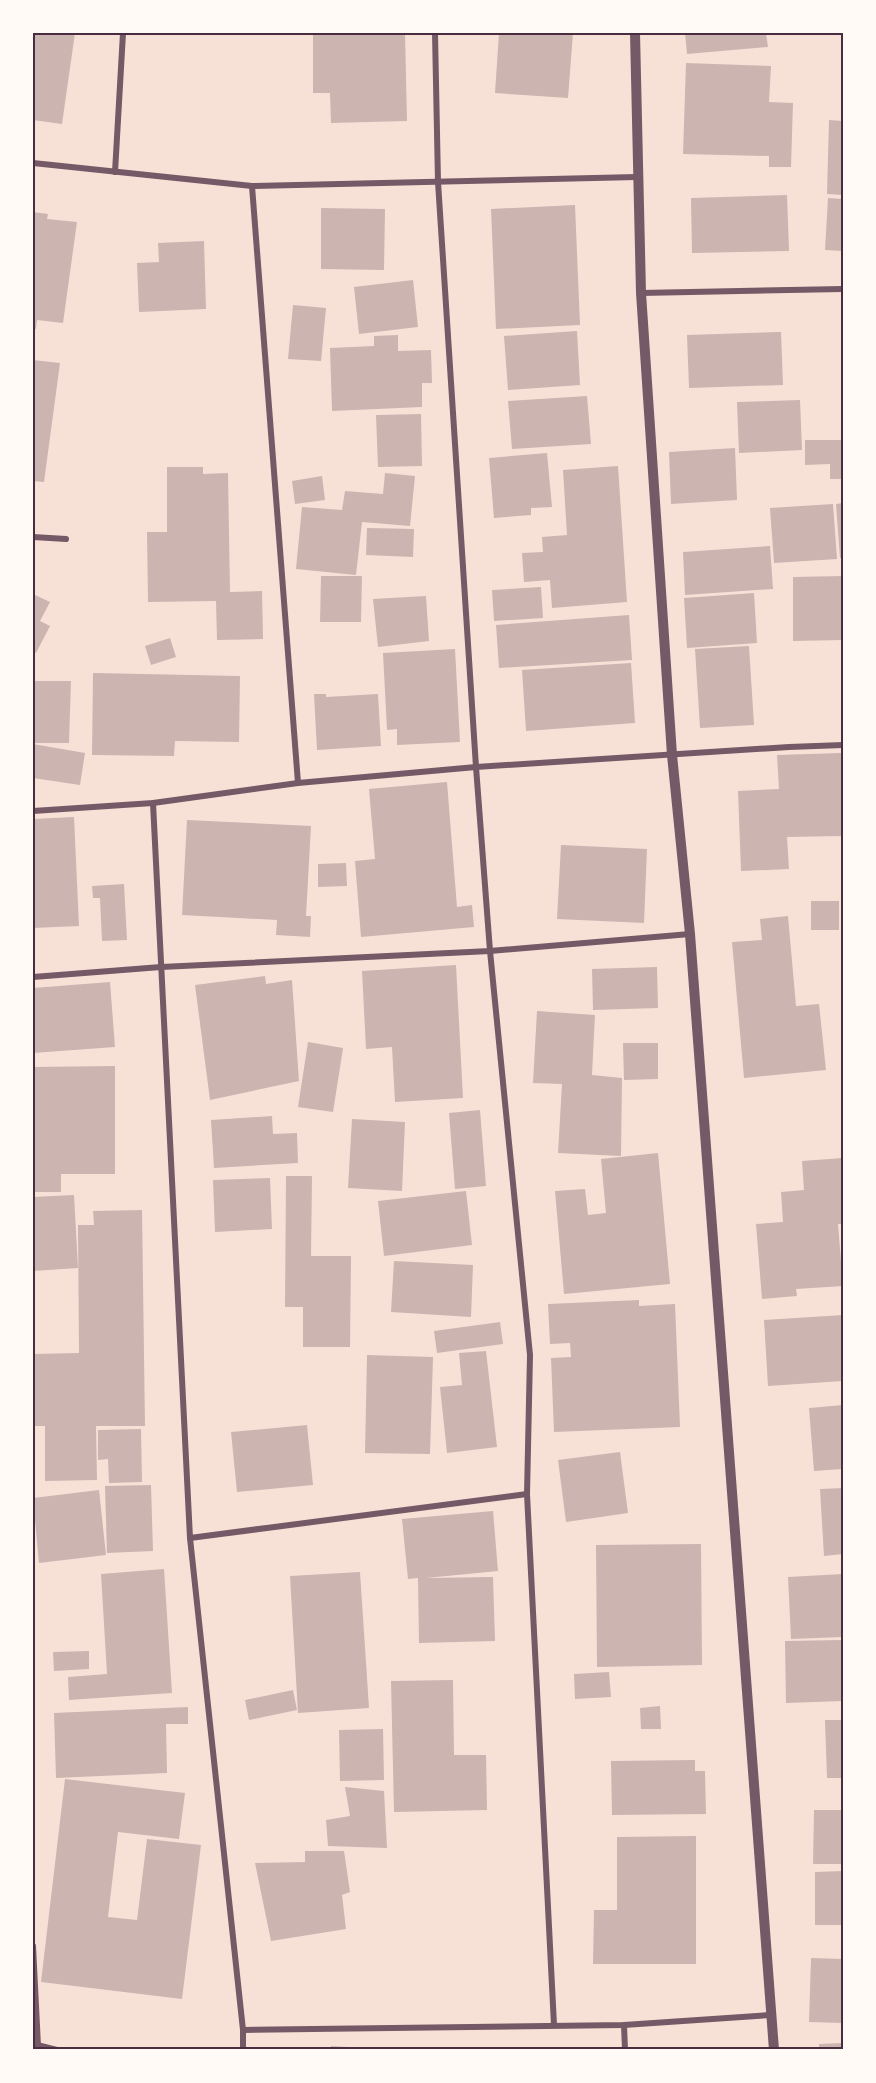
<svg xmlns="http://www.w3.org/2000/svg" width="876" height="2083" font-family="'Nunito Sans',sans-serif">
<rect width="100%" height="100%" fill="#f7e1d7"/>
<!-- building -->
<g fill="#ccb4b1">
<path d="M33 33H75L62 124 33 120Z"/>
<path d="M313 33H405L407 121 331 123 330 93H313Z"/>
<path d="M499 33H573L568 98 495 93Z"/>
<path d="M685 33H766L768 47 687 54Z"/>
<path d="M686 63 771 66 769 102 793 103 791 167H769V156L683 154Z"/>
<path d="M829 120 843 121V195L827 194Z"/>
<path d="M787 195 789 251 692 253 691 198Z"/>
<path d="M828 198 843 199V251L825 250Z"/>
<path d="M575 205 580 325 496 329 491 209Z"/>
<path d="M321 208 385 209 384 270 321 269Z"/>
<path d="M33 212 48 214 47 219 77 222 63 323 37 320 36 329H33Z"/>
<path d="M204 241 206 309 139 312 137 263 159 262 158 243Z"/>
<path d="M413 280 418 327 359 334 354 287Z"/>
<path d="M293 305 326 308 321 361 288 359Z"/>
<path d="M577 331 580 385 508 390 504 336Z"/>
<path d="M781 332 783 385 689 388 687 335Z"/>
<path d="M398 335V351L431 350 432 383H422V407L332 411 330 348 374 346V336Z"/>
<path d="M33 360 60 363 44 482 33 481Z"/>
<path d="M587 396 591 444 512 449 508 401Z"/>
<path d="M800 400 802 450 739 453 737 402Z"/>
<path d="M421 414 422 466 378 467 376 415Z"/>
<path d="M805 440H843V479H830V464L805 465Z"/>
<path d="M735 448 737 500 671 504 669 452Z"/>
<path d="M547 453 552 507 531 508V515L494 518 489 458Z"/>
<path d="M618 466 627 602 552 608 550 580 524 582 522 553 543 552 542 537 567 535 563 470Z"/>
<path d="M167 467H203V474L228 473 230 592 262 591 263 639 217 640 216 601 148 602 147 532H167Z"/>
<path d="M385 473 415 476 410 526 362 522 356 575 296 569 302 507 342 510 345 491 383 494Z"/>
<path d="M322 476 325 500 295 504 292 481Z"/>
<path d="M843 503V558H840L836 504Z"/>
<path d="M833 504 837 559 774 563 770 508Z"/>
<path d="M367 528 414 529 413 557 366 555Z"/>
<path d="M770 546 773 589 685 595 683 552Z"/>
<path d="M321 576H362L361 622H320Z"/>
<path d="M843 576V640L793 641V577Z"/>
<path d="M541 587 543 618 494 621 492 590Z"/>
<path d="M754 593 757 643 687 648 684 598Z"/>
<path d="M33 594 50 602 40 621 50 626 36 653 33 651Z"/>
<path d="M426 596 429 641 378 647 373 599Z"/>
<path d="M629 615 632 660 499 668 496 625Z"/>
<path d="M170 638 176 657 151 665 145 646Z"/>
<path d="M749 646 754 725 700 728 695 649Z"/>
<path d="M455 649 460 742 397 745V729L387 730 383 653Z"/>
<path d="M631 663 635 723 526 731 522 670Z"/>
<path d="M93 673 240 676 239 742 175 741 174 756 92 755Z"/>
<path d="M33 681H71L69 743H33Z"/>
<path d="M314 694H326V697L378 694 381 746 317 750Z"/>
<path d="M33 744 85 753 80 785 33 778Z"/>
<path d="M841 753 843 836 787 837 789 869 741 871 738 791 779 789 777 755Z"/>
<path d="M447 782 457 907 472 905 474 927 361 937 355 861 375 859 369 789Z"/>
<path d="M74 817 79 926 33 928V819Z"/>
<path d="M187 820 311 826 306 916H311L310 937 276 935 277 920 182 915Z"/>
<path d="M561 845 647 849 644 923 557 919Z"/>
<path d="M346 863 347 886 318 887V864Z"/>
<path d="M124 884 127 940 102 941 100 898H93L92 886Z"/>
<rect x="811" y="901" width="28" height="29"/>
<path d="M788 916 796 1006 819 1004 826 1070 744 1078 732 942 762 940 760 919Z"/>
<path d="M456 965 463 1098 395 1102 392 1047 366 1049 362 971Z"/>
<path d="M657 967 658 1008 593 1010 592 969Z"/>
<path d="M265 976 266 984 292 980 299 1081 210 1100 195 985Z"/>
<path d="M110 982 115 1047 33 1053V988Z"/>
<path d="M537 1011 595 1015 592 1075 622 1078 621 1156 558 1153 562 1084 533 1083Z"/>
<path d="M308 1042 343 1048 333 1112 298 1107Z"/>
<path d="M623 1043H658V1079L624 1080Z"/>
<path d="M115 1066V1174H61V1192H33V1067Z"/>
<path d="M480 1110 486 1186 455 1189 449 1113Z"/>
<path d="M272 1116 273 1134 297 1133 298 1163 214 1168 211 1120Z"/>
<path d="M352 1119 405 1122 402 1191 348 1188Z"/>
<path d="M658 1153 670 1284 564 1294 555 1191 585 1189 588 1215 606 1213 601 1159Z"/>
<path d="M843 1158V1224H838L843 1286 796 1289 797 1296 762 1299 756 1224 783 1222 781 1192 804 1190 802 1161Z"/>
<path d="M286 1176H312L311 1256H351L350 1347H303V1307H285Z"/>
<path d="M270 1178 272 1229 215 1232 213 1180Z"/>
<path d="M466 1191 472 1245 384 1256 378 1201Z"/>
<path d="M74 1195 78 1268 33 1271V1197Z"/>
<path d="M142 1210 145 1426H96L97 1480 45 1481V1426H33V1354L79 1353 78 1225H94L93 1211Z"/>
<path d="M394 1261 473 1265 471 1317 391 1312Z"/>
<path d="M639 1300V1306L675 1304 680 1427 554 1432 551 1358 571 1357 570 1343 550 1344 548 1304Z"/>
<path d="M843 1315V1381L768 1386 764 1320Z"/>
<path d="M500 1322 503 1344 437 1353 434 1331Z"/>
<path d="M486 1351 497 1447 447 1453 440 1387 462 1385 459 1353Z"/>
<path d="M367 1355 433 1357 430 1454 365 1453Z"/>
<path d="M843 1405V1469L814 1471 809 1408Z"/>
<path d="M307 1425 313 1485 237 1492 231 1432Z"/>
<path d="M141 1429 142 1482 109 1483 108 1459 98 1460V1430Z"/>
<path d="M620 1452 628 1513 566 1522 558 1460Z"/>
<path d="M151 1485 153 1551 107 1553 105 1486Z"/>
<path d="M843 1488V1554L824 1556 820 1489Z"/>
<path d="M99 1490 106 1555 39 1563 33 1498Z"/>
<path d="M493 1511 498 1571 426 1578 493 1577 495 1641 419 1643 418 1578 408 1579 402 1519Z"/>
<path d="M701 1544 702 1665 597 1667 596 1545Z"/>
<path d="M164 1569 172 1693 69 1700 68 1677 107 1674 101 1574Z"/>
<path d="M360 1572 369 1708 298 1713 290 1576Z"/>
<path d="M843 1574V1637L791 1639 788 1577Z"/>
<path d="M843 1640V1701L786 1703 785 1641Z"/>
<path d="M89 1651V1669L54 1671 53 1652Z"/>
<path d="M609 1672 611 1697 575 1699 574 1674Z"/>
<path d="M453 1680 454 1755H486L487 1810 394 1812 391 1681Z"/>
<path d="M293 1690 297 1710 249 1720 245 1700Z"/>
<path d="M660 1706 661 1729H641L640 1708Z"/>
<path d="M188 1707V1724H166L167 1773 56 1778 54 1713Z"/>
<path d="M825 1720H843V1778H827Z"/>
<path d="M383 1729 384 1780 340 1781 339 1730Z"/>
<path d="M695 1760V1771H705L706 1814 612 1815 611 1761Z"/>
<path d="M65 1779 185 1793 179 1839 118 1832 108 1917 137 1920 147 1839 201 1845 182 1999 41 1982Z"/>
<path d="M345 1787 384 1791 387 1848 328 1846 326 1820 350 1816Z"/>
<path d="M814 1810H843V1864H813Z"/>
<path d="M696 1836V1964H593L594 1910H617V1837Z"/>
<path d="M305 1851H344L350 1892 342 1895 346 1929 271 1941 255 1863 305 1862Z"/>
<path d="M843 1871V1925H815V1872Z"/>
<path d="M811 1958 843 1959V2023L809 2022Z"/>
<path d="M843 2043V2050H819V2044Z"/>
<path d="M331 2046 366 2048V2050H331Z"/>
</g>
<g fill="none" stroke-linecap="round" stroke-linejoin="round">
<!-- minor -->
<g stroke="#755966" stroke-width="6">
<path d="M435 33 438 182 476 767 490 951 530 1355 527 1494 554 2025"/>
<path d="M33 163 252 186 637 177"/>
<path d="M115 172 123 33"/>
<path d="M252 186 298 783"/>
<path d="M641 293 843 289"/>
<path d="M33 537 66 539"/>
<path d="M153 803 190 1538 243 2030V2050"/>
<path d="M33 811 153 803 298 783 476 767 789 747 843 745"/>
<path d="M33 977 161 967 490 951 690 934"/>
<path d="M190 1538 527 1494"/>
<path d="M33 1946 38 2046"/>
<path d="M624 2025 625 2050"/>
<path d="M243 2030 624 2025 771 2015"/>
<path d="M33 2044 57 2050"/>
</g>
<!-- tertiary -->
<path stroke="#755966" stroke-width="10" d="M635 33 641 293 672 755 690 934 774 2050"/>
</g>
<!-- border -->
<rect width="876" height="2083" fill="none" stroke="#fffaf5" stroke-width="69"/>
<rect x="34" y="34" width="808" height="2014" fill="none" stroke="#4a2c40" stroke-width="2"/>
</svg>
